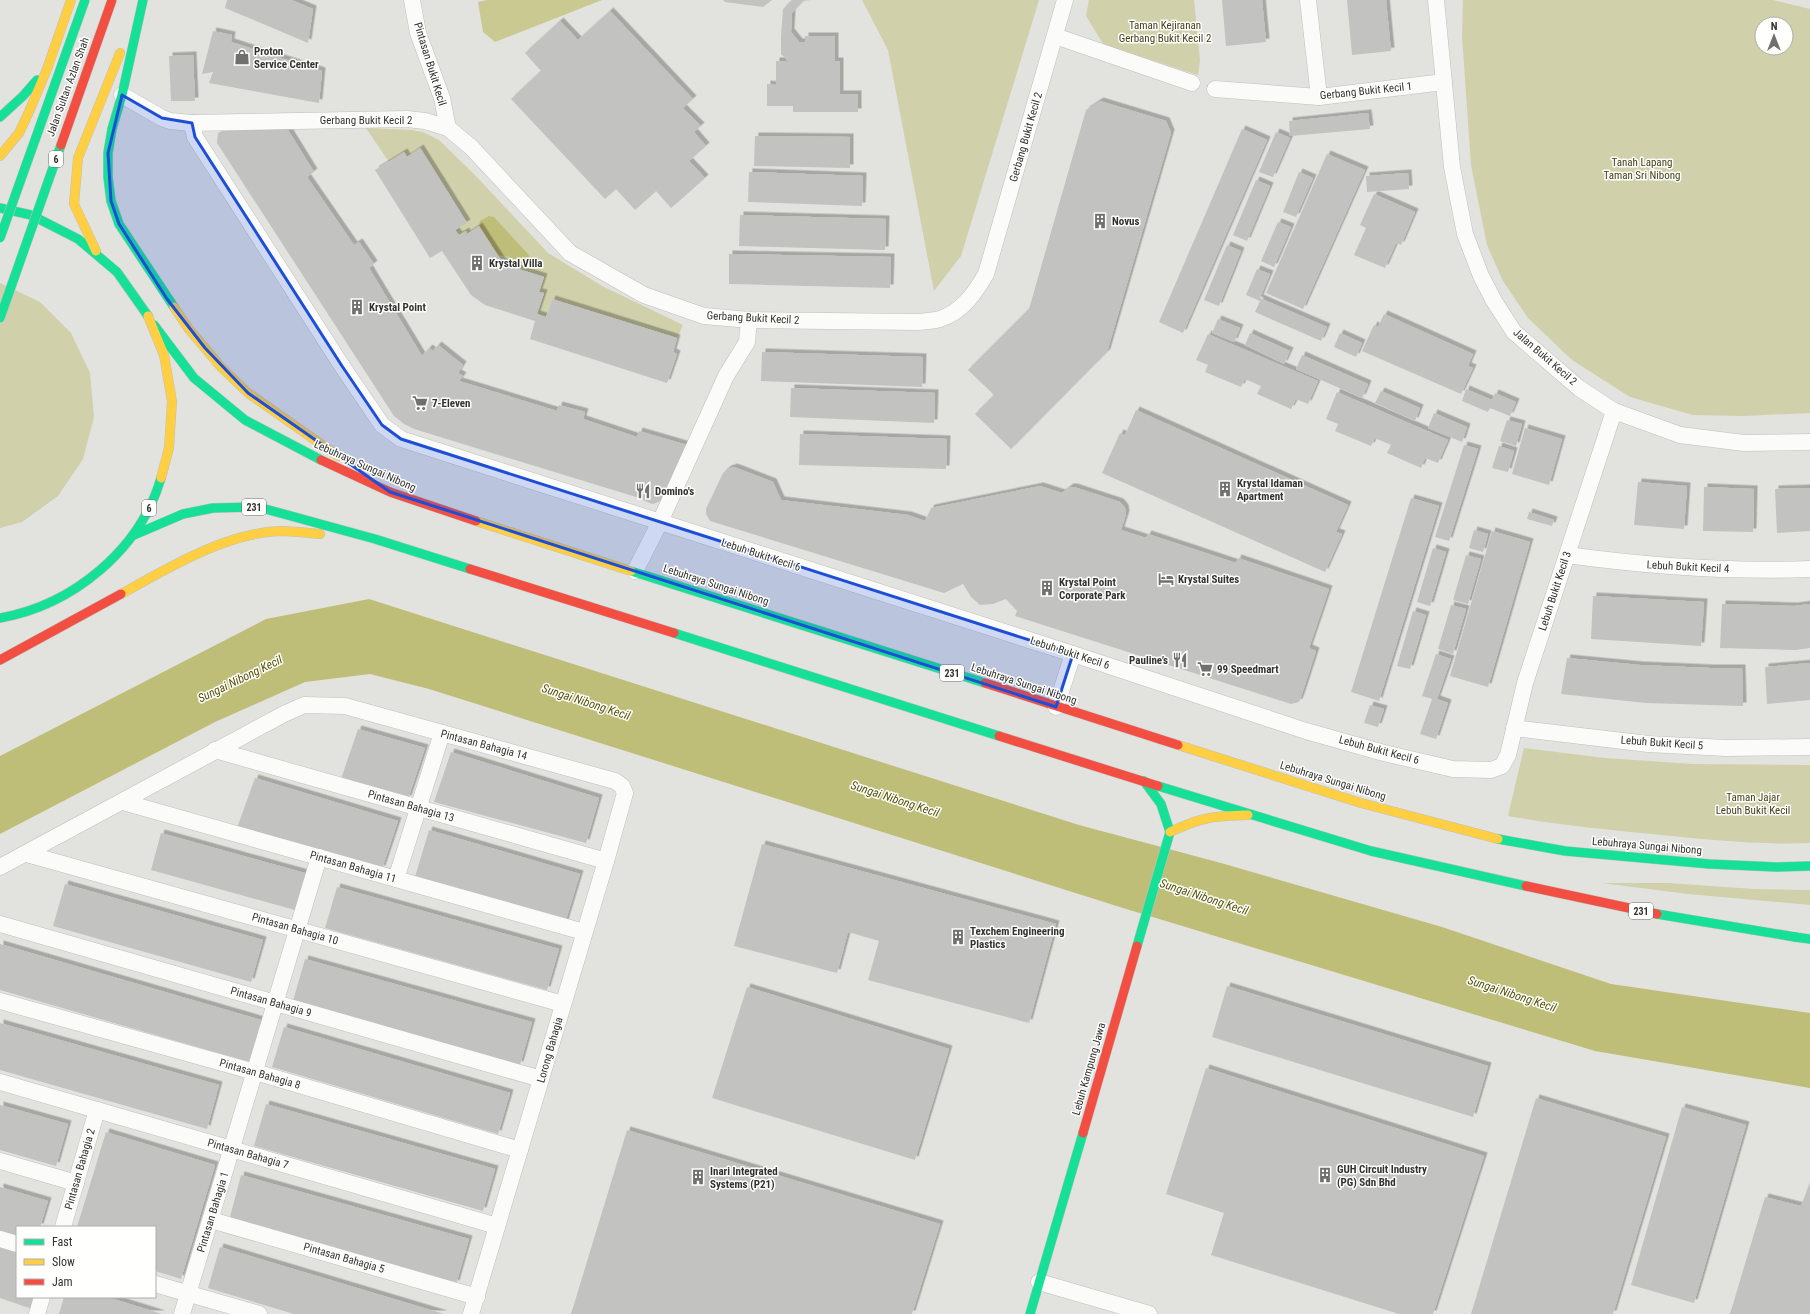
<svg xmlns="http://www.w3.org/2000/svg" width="1810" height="1314" font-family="'Roboto Condensed',sans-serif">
<defs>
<filter id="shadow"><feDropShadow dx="3.5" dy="-3.5" stdDeviation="0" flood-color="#0004"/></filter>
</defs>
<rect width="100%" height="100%" fill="#e2e2de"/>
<!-- green -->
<g fill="#d0d0ab" fill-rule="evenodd">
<path d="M862 0H1039L961 256 934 291 888 50Z"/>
<path d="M1089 0H1194L1200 61 1198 75 1104 45 1086 16Z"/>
<path d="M1463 0H1773L1810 9V413L1743 416 1693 415 1630 397 1572 360 1528 318 1503 281 1487 245 1471 165 1462 36ZM1762 24H1786V48H1762Z"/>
<path d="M366 128 411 130 423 132 439 140 475 175 548 253 604 287 683 325 677 338 552 299 546 317 537 314 544 294 539 292 544 277 509 266 501 260 479 227 467 234 466 231 459 235 455 230 467 222 421 148 407 157 404 152 389 162Z"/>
<path d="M0 283 40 302 71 333 90 373 94 417 83 459 58 496 22 522 0 528Z"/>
<path d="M1524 748 1605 758 1693 764 1810 765V843C1761 845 1711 840 1662 835 1610 830 1559 825 1508 816Z"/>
<path d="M1602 883H1668L1754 889 1810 890V905L1688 894Z"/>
</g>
<!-- forest -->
<path fill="#cac992" d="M487 0H602L495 42 483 32 478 2Z"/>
<!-- water -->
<g fill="#bfbe78">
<path d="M489 216 494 217 528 254 531 260 529 263 525 264C515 261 508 254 498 256L479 226 480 221Z"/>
<path d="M369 599 1079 825 1221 863 1442 927 1611 984 1810 1013V1088L1595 1051 1123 908 429 689 370 674 305 682 215 722 0 834V756L266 619Z"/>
</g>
<!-- building -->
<g fill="#c2c3c1" filter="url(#shadow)">
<path d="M227 0H291L313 9 308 43 225 8Z"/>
<path d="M723 0H772L763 7 725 2Z"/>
<path d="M792 0H811L803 1 792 13 791 32 799 42H805V36H835V61H840V94H858V112H793V106H767V84L776 85V61H788L781 54V36L783 9Z"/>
<path d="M1222 0H1262L1266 42 1226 46Z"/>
<path d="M1347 0H1386L1391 51 1352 55Z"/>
<path d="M610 11 693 99 683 108 701 126 694 132 706 146 689 161 705 178 671 208 656 191 635 210 616 189 605 199 511 99 541 71 525 53 560 21 578 40Z"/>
<path d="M213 31 232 35 231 42 322 71 319 103 209 83 213 72 202 74Z"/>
<path d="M193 55 195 101H171L169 56Z"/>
<path d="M1100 101 1166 121 1171 133 1107 352 1011 449 975 414 994 395 968 370 1029 309 1086 110Z"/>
<path d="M1368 113 1370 129 1290 136 1289 121Z"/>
<path d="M1242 129 1267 140 1183 333 1159 322Z"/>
<path d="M225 130H288L314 172 307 177 354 245 359 242 374 264 369 268 422 356 429 348 433 351 438 345 463 365 458 373 463 376 459 381 557 411 559 405 585 412 583 419 637 437 639 431 687 445 661 501 653 504 647 502 636 497 414 429 404 424 394 416 217 143 218 133Z"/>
<path d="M1276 132 1290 138 1273 177 1259 172Z"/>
<path d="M755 136 850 137V168L754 166Z"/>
<path d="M420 148 467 223 455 230 459 235 466 231 467 234 479 226 501 260 509 266 544 277 539 292 544 293 537 314 546 317 552 299 677 338 673 352 677 354 667 383 530 339 535 321 485 305 471 295 442 251 430 258 375 170 404 152 407 157Z"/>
<path d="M1327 154 1365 170 1303 309 1266 293Z"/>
<path d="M749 172 863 176 862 206 748 202Z"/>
<path d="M1299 172 1313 178 1296 217 1283 212Z"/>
<path d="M1408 173 1409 189 1367 192 1366 176Z"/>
<path d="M1256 180 1270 186 1247 241 1233 235Z"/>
<path d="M1374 194 1415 212 1401 245 1396 243 1385 268 1354 255 1366 228 1360 225Z"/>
<path d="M740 215 886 219 885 250 739 246Z"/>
<path d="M1278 222 1291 227 1274 267 1261 261Z"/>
<path d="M1227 245 1241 251 1219 306 1204 300Z"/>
<path d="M729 254 891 257 890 288 729 284Z"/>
<path d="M1257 269 1270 274 1260 298 1327 327 1321 341 1255 312 1260 301 1246 295Z"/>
<path d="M1384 314 1473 354 1468 366 1473 368 1461 394 1362 351 1374 325 1378 327Z"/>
<path d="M1218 319 1240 328 1234 342 1212 333Z"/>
<path d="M1250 333 1290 351 1284 364 1245 345Z"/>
<path d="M1340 333 1362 343 1356 357 1334 347Z"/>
<path d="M1208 334 1318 381 1308 404 1296 399 1291 409 1257 394 1261 386 1245 379 1241 387 1205 372 1208 365 1196 360Z"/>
<path d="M762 352 923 357 922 387 761 381Z"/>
<path d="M1302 355 1368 384 1362 398 1296 369Z"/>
<path d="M791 388 935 393 934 423 790 417Z"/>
<path d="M1466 389 1492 400 1495 393 1516 402 1510 416 1490 408 1488 412 1462 401Z"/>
<path d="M1381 391 1420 408 1415 421 1375 403Z"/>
<path d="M1337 392 1448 440 1438 463 1425 458 1421 468 1387 453 1391 445 1375 438 1371 446 1335 431 1338 424 1326 419Z"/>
<path d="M1136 410 1348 505 1336 532 1342 534 1325 572 1102 473 1120 433 1125 435Z"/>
<path d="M1434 413 1467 427 1462 442 1428 428Z"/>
<path d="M1507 420 1522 424 1516 446 1500 441Z"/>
<path d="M1525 428 1562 439 1549 485 1512 474Z"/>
<path d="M800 434 947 439 946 469 799 465Z"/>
<path d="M1464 445 1478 449 1449 541 1435 537Z"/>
<path d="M1499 446 1514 451 1508 472 1492 468Z"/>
<path d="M734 467 773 482 781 500 908 515 925 521 931 508 1040 486 1062 493 1070 487H1074L1120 502 1125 508 1126 514 1121 530 1146 538 1148 534 1236 563 1238 558 1329 589 1309 648 1316 651 1301 697 1299 702 1291 704 1015 616 1017 611 1006 599 993 604 980 605 971 597 963 584 944 593 710 521 706 514V509L723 473 728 469Z"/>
<path d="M1638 482 1687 486 1684 529 1634 525Z"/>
<path d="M1704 487 1754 489 1753 532 1703 531Z"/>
<path d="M1810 488V531L1777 533 1775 489Z"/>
<path d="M1411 498 1439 506 1379 701 1351 692Z"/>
<path d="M1529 512 1554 520 1552 526 1527 519Z"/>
<path d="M1474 530 1488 534 1483 552 1469 548Z"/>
<path d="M1492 531 1530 542 1488 687 1450 676Z"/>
<path d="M1433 548 1446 552 1430 606 1417 602Z"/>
<path d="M1466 555 1481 559 1468 604 1453 600Z"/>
<path d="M1593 596 1704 602 1701 646 1591 639Z"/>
<path d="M1722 604 1794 606 1810 604V648L1796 650 1720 648Z"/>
<path d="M1451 605 1466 609 1453 654 1438 649Z"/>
<path d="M1413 611 1426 615 1410 669 1397 666Z"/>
<path d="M1436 654 1451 659 1437 699 1448 703 1436 739 1420 734 1432 699 1422 696Z"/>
<path d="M1567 658 1640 665 1710 668H1742L1743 706 1646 703 1561 694Z"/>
<path d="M1810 663V700L1767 704 1765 667Z"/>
<path d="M1370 705 1384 709 1378 727 1364 723Z"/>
<path d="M358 729 425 748 408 799 341 779Z"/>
<path d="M451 752 599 798 586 843 434 802Z"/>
<path d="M255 778 398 821 382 869 237 828Z"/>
<path d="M429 830 580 874 565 923 415 877Z"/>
<path d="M161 833 305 873 295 910 151 870Z"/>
<path d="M762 844 1056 924 1029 1023 868 980 879 941 848 932 837 973 734 946Z"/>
<path d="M65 884 263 940 251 982 53 926Z"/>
<path d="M337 887 559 949 547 990 325 928Z"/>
<path d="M0 944 261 1020 249 1062 0 990Z"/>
<path d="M305 959 532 1022 520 1065 293 1001Z"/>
<path d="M1227 986 1488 1066 1473 1117 1212 1037Z"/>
<path d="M747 987 949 1049 915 1160 712 1098Z"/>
<path d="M0 1023 219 1085 207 1129 0 1070Z"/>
<path d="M284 1027 510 1093 498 1134 272 1067Z"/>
<path d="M1206 1068 1484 1156 1433 1314H1399L1211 1255 1224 1213 1166 1194Z"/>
<path d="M1536 1098 1666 1137 1613 1314H1471Z"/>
<path d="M266 1104 495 1169 483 1211 254 1146Z"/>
<path d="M0 1105 68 1124 56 1166 0 1150Z"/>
<path d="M1682 1107 1746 1125 1694 1303 1631 1285Z"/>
<path d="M627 1130 940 1224 912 1314H571Z"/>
<path d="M106 1132 215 1165 181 1279 155 1271V1227H77Z"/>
<path d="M241 1175 469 1239 456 1284 229 1221Z"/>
<path d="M1810 1182V1314H1730L1765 1197 1801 1206Z"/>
<path d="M0 1187 48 1201 40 1227H17V1239L0 1234Z"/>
<path d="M0 1246 17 1251V1297H35L32 1309 0 1298Z"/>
<path d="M220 1247 444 1314H294L208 1288Z"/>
<path d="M64 1297H107L162 1314H59Z"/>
</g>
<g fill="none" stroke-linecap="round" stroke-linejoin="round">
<defs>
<g id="street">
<path d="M412 0 418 33 442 98 448 128"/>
<path d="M1308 0 1319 97"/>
<path d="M1436 0 1452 167 1465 234 1481 276 1494 301 1514 332 1579 388 1614 411 1680 435 1744 443 1810 442"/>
<path d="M1055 36 1192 83"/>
<path d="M1215 89 1319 97 1444 82"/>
<path d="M122 95 162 118 170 121 192 123 407 119 425 121 448 128 471 147 570 253 644 295 704 316 749 320 918 322C925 321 933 321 940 319 962 312 975 293 986 274L1065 0"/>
<path d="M192 123 195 137 342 366 382 425 401 439 1073 654 1306 731 1384 753 1453 769 1491 770 1502 766 1508 755 1525 683 1614 411"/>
<path d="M1567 555C1647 566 1729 572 1810 569"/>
<path d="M635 571 660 522 726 376 747 342 749 320"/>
<path d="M1056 707 1073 654"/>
<path d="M1514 728 1648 744 1726 748 1810 747"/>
<path d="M215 750 606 861"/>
<path d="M123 802 584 932"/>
<path d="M27 854 563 1004"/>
<path d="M0 867 284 714 304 705 345 706 615 781 622 786 625 793 606 861 471 1314"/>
<path d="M396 879 442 733"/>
<path d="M0 924 541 1079"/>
<path d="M0 1001 255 1072 520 1150"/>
<path d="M0 1082 497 1226"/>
<path d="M0 1161 76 1183"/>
<path d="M211 1220 477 1297"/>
<path d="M63 1227 97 1110"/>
<path d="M0 1239 17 1244"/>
<path d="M1039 1282 1149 1314"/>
<path d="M155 1284 259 1314"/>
<path d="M37 1314 42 1297"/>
<path d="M182 1314 319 857"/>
</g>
<g id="fast">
<path d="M143 0 122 95 112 129 108 153V177L111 201 119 224 174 307"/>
<path d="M0 117 23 96 37 80"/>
<path d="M0 208 31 215 78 239 117 272 148 316"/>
<path d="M154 325 194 378 245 420 321 460"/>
<path d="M134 535 183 514 213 508 258 507 375 539 470 569"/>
<path d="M631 571 985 683"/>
<path d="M0 618C73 605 140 550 161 478"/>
<path d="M674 633 999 736"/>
<path d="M1158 786 1371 851 1526 886"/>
<path d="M1498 839 1565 851 1709 864 1776 867 1810 866"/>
<path d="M1657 914 1795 937"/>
<path d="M1795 937 1810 939"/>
<path d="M1137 946 1170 832 1161 804 1144 781"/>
<path d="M1030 1314 1083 1133"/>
</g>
<g id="slow">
<path d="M0 156 19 133 28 114 47 69 71 0"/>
<path d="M96 251 74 204 78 158 120 53"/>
<path d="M174 307 188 328 221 367 248 393 338 456"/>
<path d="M148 316 164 355 172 401 169 448 161 478"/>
<path d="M476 521 631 571"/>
<path d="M121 594C168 568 225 533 280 531 293 531 307 533 320 534"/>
<path d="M1178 745 1361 803 1498 839"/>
<path d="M1170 832C1201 817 1214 816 1248 815"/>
</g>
<g id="jam">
<path d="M321 460 390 492 476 521"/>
<path d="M470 569 674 633"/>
<path d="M0 660 121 594"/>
<path d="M985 683 1178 745"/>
<path d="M999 736 1158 786"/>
<path d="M1526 886 1657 914"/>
<path d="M1083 1133 1137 946"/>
</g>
</defs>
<!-- street casing -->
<use href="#street" stroke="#bfc0bd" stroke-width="17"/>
<!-- fast casing -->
<use href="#fast" stroke="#bfc0bd" stroke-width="10"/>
<!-- slow casing -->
<use href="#slow" stroke="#bfc0bd" stroke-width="10"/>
<!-- jam casing -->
<use href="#jam" stroke="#bfc0bd" stroke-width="10"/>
<!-- street -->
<use href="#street" stroke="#fbfbfa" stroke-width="16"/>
<!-- fast -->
<use href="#fast" stroke="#16e098" stroke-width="9"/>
<!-- slow -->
<use href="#slow" stroke="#ffcf43" stroke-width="9"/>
<!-- jam -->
<use href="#jam" stroke="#f24e42" stroke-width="9"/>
<defs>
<g id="fast-bridge">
<path d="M0 238 85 0"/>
<path d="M0 318 61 145"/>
</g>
<path id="jam-bridge" d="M61 145 112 0"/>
</defs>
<!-- fast-bridge casing -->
<use href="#fast-bridge" stroke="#c0c0be" stroke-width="10" stroke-linecap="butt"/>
<!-- jam-bridge casing -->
<use href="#jam-bridge" stroke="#c0c0be" stroke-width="10" stroke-linecap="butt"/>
<!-- fast-bridge -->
<use href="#fast-bridge" stroke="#16e098" stroke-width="9"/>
<!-- jam-bridge -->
<use href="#jam-bridge" stroke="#f24e42" stroke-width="9"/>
</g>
<!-- marked area -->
<path fill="#1d4ed8" fill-opacity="0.2" stroke="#1d4ed8" stroke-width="3" stroke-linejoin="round" d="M122 95 162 118 192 123 195 137 342 366 382 425 401 439 1073 654 1056 707 390 492 248 393 205 348 167 299 119 224 111 201 108 153Z"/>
<!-- icons -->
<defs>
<symbol id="shop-bare" viewBox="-9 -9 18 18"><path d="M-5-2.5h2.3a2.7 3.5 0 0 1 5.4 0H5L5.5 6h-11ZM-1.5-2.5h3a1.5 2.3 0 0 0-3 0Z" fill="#70706d" stroke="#fffffe" stroke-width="2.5" paint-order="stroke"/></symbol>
<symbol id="building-bare" viewBox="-9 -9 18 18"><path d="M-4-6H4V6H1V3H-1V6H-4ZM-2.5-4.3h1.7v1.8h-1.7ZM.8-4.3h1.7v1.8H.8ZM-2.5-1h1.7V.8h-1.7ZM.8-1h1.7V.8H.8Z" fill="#70706d" stroke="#fffffe" stroke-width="2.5" paint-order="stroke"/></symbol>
<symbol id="supermarket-bare" viewBox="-9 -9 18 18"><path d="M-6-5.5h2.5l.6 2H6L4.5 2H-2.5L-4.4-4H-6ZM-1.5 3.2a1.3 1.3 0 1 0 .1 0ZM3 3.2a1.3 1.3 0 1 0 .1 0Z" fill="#70706d" stroke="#fffffe" stroke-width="2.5" paint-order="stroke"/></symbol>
<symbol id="restaurant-bare" viewBox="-9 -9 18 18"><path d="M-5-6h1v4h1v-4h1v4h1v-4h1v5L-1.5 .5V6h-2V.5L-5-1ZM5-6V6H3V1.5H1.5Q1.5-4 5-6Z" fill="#70706d" stroke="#fffffe" stroke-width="2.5" paint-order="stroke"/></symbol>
<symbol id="hotel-bare" viewBox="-9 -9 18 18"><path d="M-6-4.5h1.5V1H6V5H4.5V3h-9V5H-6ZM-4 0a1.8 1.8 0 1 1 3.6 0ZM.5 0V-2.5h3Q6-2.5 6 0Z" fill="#70706d" stroke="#fffffe" stroke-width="2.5" paint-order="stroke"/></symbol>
</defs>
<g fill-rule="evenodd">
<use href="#shop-bare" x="231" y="46" width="22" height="22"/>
<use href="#building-bare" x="1089" y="210" width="22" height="22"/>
<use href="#building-bare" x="466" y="252" width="22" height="22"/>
<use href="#building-bare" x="346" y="296" width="22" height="22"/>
<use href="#supermarket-bare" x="409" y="392" width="22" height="22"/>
<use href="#building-bare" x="1214" y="478" width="22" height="22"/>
<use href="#restaurant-bare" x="632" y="480" width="22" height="22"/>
<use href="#hotel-bare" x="1155" y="568" width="22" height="22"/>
<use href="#building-bare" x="1036" y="577" width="22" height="22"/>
<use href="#restaurant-bare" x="1169" y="649" width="22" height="22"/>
<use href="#supermarket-bare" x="1194" y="658" width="22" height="22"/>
<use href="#building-bare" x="947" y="926" width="22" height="22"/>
<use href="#building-bare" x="1314" y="1164" width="22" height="22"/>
<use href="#building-bare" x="687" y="1166" width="22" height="22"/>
</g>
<g text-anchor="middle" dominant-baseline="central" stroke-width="3" stroke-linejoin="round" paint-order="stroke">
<!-- shield labels -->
<g fill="#fffffe" stroke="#70706e" stroke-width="1">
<rect x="49" y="151" width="14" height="16" rx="3"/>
<rect x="242" y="499" width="24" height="16" rx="3"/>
<rect x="142" y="500" width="14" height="16" rx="3"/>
<rect x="940" y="665" width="24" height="16" rx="3"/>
<rect x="1629" y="903" width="24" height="16" rx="3"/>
</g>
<g font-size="10" font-weight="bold" fill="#323230">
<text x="56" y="159">6</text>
<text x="254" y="507">231</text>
<text x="149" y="508">6</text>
<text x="952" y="673">231</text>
<text x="1641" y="911">231</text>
</g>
<!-- park labels -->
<g font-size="11" fill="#434219" stroke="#fffffe">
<text x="1165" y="25">Taman Kejiranan<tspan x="1165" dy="13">Gerbang Bukit Kecil 2</tspan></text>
<text x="1642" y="162">Tanah Lapang<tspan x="1642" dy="13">Taman Sri Nibong</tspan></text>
<text x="1753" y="797">Taman Jajar<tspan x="1753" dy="13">Lebuh Bukit Kecil</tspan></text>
</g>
<!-- poi labels -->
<g font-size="11" font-weight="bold" fill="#323230" stroke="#fffffe" text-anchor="start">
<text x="254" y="51">Proton<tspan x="254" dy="13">Service Center</tspan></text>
<text x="1112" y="221">Novus</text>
<text x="489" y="263">Krystal Villa</text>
<text x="369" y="307">Krystal Point</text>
<text x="432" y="403">7-Eleven</text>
<text x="1237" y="483">Krystal Idaman<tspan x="1237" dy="13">Apartment</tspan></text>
<text x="655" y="491">Domino's</text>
<text x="1178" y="579">Krystal Suites</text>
<text x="1059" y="582">Krystal Point<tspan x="1059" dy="13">Corporate Park</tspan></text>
<text x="1168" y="660" text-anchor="end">Pauline’s</text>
<text x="1217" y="669">99 Speedmart</text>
<text x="970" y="931">Texchem Engineering<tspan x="970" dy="13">Plastics</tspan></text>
<text x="1337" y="1169">GUH Circuit Industry<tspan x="1337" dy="13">(PG) Sdn Bhd</tspan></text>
<text x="710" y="1171">Inari Integrated<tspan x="710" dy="13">Systems (P21)</tspan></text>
</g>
<!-- street labels -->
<g font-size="11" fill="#323230" stroke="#fffffe">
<text transform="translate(430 64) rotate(73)">Pintasan Bukit Kecil</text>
<text transform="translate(68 87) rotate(-70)">Jalan Sultan Azlan Shah</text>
<text transform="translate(1366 91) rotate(-6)">Gerbang Bukit Kecil 1</text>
<text x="366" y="120">Gerbang Bukit Kecil 2</text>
<text transform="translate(1026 137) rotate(-74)">Gerbang Bukit Kecil 2</text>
<text transform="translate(753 318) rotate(3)">Gerbang Bukit Kecil 2</text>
<text transform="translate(1545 357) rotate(41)">Jalan Bukit Kecil 2</text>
<text transform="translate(365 466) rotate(24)">Lebuhraya Sungai Nibong</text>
<text transform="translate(761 555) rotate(18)">Lebuh Bukit Kecil 6</text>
<text transform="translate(1688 567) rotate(3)">Lebuh Bukit Kecil 4</text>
<text transform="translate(716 585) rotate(18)">Lebuhraya Sungai Nibong</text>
<text transform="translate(1555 591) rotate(-72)">Lebuh Bukit Kecil 3</text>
<text transform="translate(1070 653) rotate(18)">Lebuh Bukit Kecil 6</text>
<text transform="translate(1024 684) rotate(18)">Lebuhraya Sungai Nibong</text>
<text transform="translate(1662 743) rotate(4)">Lebuh Bukit Kecil 5</text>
<text transform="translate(484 745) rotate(15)">Pintasan Bahagia 14</text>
<text transform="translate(1379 750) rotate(15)">Lebuh Bukit Kecil 6</text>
<text transform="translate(1333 781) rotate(17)">Lebuhraya Sungai Nibong</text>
<text transform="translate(411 806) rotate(16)">Pintasan Bahagia 13</text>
<text transform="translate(1647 846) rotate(5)">Lebuhraya Sungai Nibong</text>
<text transform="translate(353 867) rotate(16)">Pintasan Bahagia 11</text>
<text transform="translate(295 929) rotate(16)">Pintasan Bahagia 10</text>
<text transform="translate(271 1002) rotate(16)">Pintasan Bahagia 9</text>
<text transform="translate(550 1050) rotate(-74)">Lorong Bahagia</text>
<text transform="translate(1089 1069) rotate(-74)">Lebuh Kampung Jawa</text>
<text transform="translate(260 1074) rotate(16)">Pintasan Bahagia 8</text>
<text transform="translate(248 1154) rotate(16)">Pintasan Bahagia 7</text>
<text transform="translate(80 1169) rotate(-74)">Pintasan Bahagia 2</text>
<text transform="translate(213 1212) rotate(-73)">Pintasan Bahagia 1</text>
<text transform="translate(344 1258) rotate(16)">Pintasan Bahagia 5</text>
</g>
<!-- water labels -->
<g font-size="12" font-style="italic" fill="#555306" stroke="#fffffe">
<text transform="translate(240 679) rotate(-26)">Sungai Nibong Kecil</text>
<text transform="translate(586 702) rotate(18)">Sungai Nibong Kecil</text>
<text transform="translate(895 799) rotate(18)">Sungai Nibong Kecil</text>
<text transform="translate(1204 897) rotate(18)">Sungai Nibong Kecil</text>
<text transform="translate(1512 994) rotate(18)">Sungai Nibong Kecil</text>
</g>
</g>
<!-- legend -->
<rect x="16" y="1226" width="140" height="72" fill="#fffffe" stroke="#adadac"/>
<rect x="24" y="1239" width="20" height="6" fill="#16e098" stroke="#adadac"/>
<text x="52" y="1246" font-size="12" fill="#323230">Fast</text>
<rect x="24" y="1259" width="20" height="6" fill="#ffcf43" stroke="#adadac"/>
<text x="52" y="1266" font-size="12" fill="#323230">Slow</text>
<rect x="24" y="1279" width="20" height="6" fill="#f24e42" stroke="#adadac"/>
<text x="52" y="1286" font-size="12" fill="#323230">Jam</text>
<!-- north arrow -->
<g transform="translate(1774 36)"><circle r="19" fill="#fffffe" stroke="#adadac"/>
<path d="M0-3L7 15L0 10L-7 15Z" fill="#70706d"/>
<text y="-6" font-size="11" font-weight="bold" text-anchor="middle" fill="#323230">N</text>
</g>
</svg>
